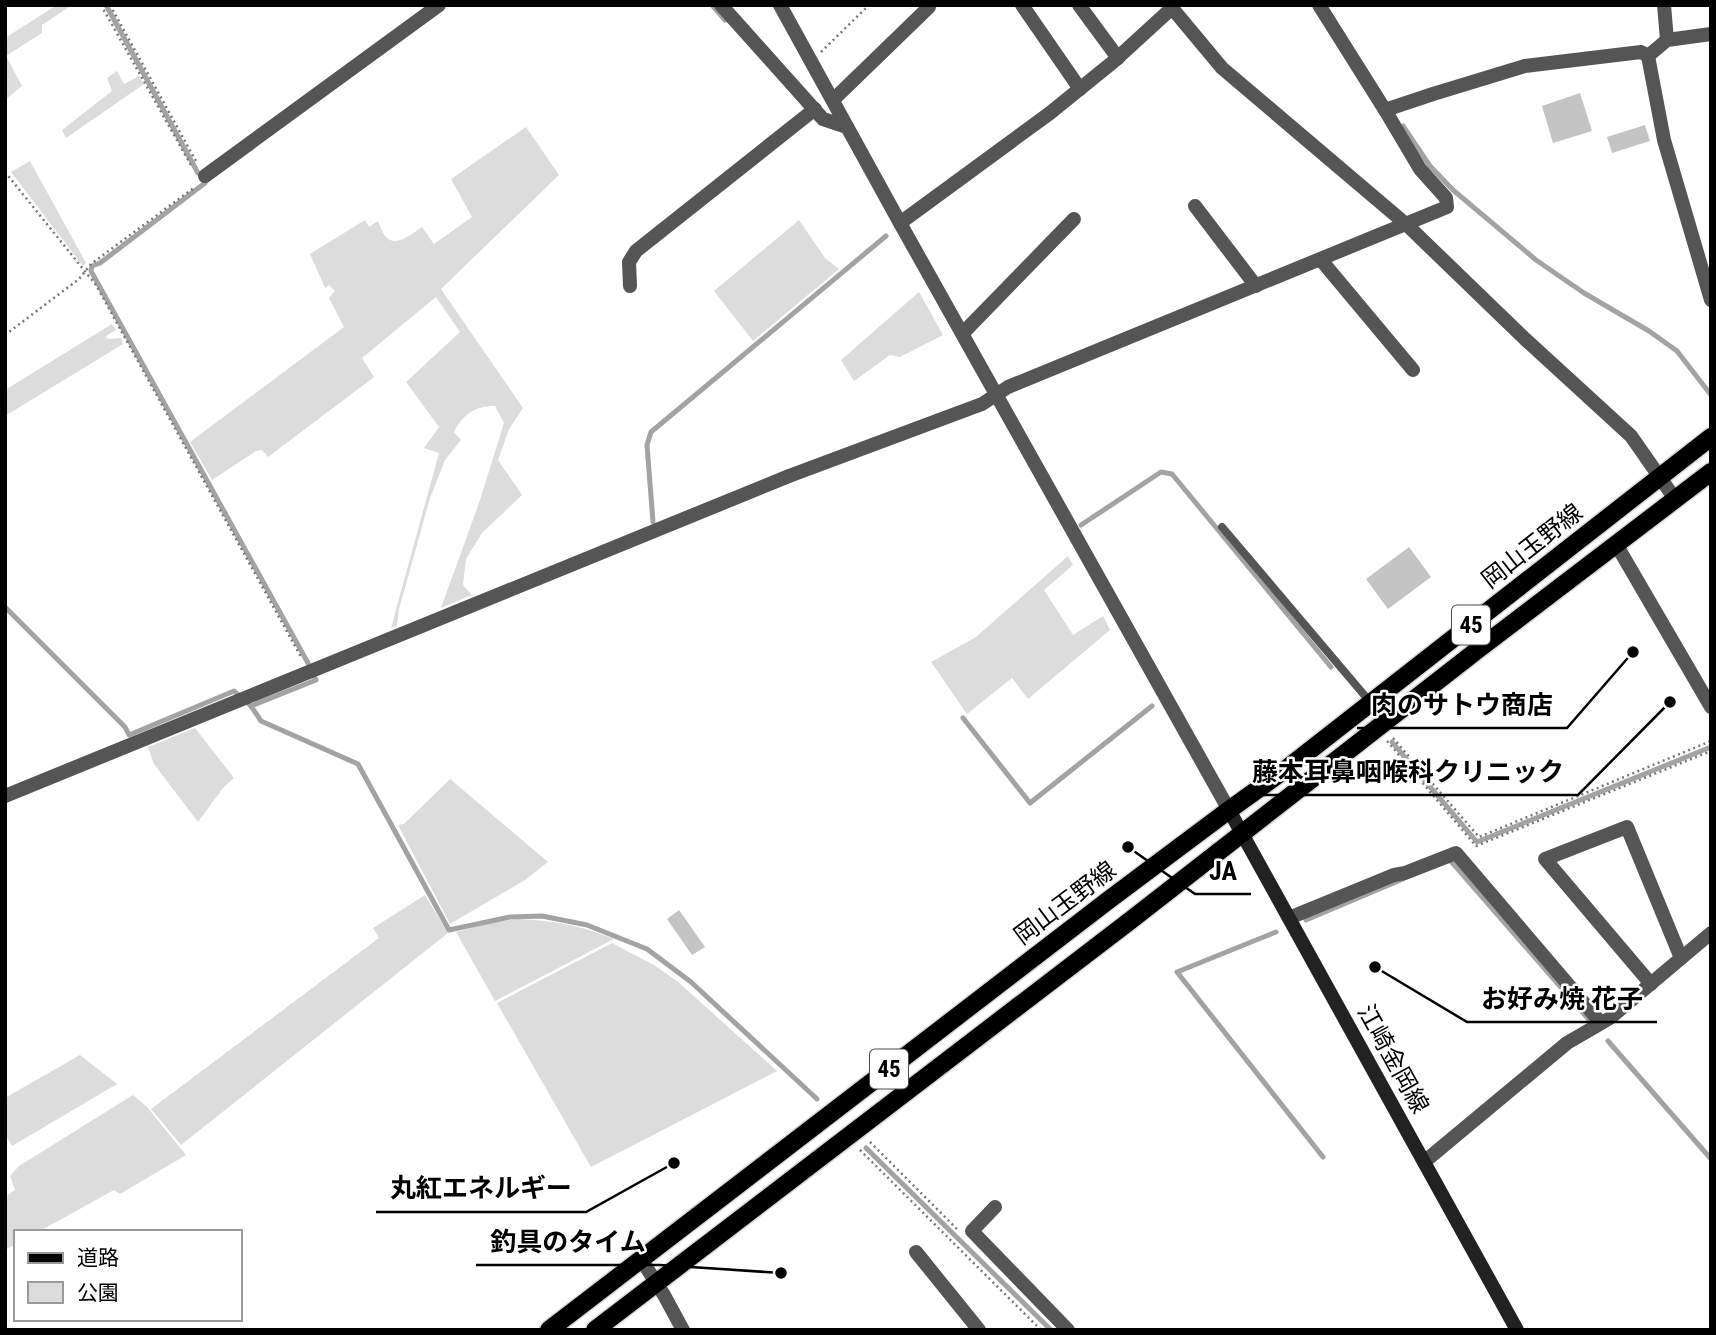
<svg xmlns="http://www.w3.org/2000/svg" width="1716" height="1335" font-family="'Roboto Condensed','Noto Sans JP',sans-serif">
<rect width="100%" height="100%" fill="#fff"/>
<!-- green -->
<g fill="#dcdcdc">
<path d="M57 5H72L42 25V33L6 56 22 86 5 100V38Z"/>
<path d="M117 71 124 84 139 76 144 84 66 138 62 130 112 91 107 78Z"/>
<path d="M526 127 559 175 441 289 523 408 509 429 498 460 522 495 482 533 466 559 463 585 472 595 441 608 479 503 504 423 495 406C475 406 463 414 454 432L461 440 445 460 430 498 399 609 397 626 391 628 439 453 424 448 439 427 406 382 460 332 436 297 362 358 374 377 268 457 262 450 256 451 212 480 190 442 344 327 329 298 335 291 329 285 325 288 310 254 365 220 369 227 378 221C388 253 403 240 422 227L434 244 472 217 451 179Z"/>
<path d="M30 161 86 263 83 266 11 172Z"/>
<path d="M799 220 825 258 839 269 753 341 714 291Z"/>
<path d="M919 292 943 335 900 357 890 355 854 381 841 360Z"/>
<path d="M112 324 116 330 106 336 107 339 121 338 123 344 5 416V390Z"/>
<path d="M1068 556 1073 565 1044 590 1073 635 1103 616 1110 630 1028 699 1012 678 967 714 931 662 976 637Z"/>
<path d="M195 728 234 778 223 788 198 822 154 764 148 747Z"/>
<path d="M450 779 548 862 525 880 450 924 398 825 404 824Z"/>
<path d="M425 895 448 933 181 1145 151 1109 379 938 373 928Z"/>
<path d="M518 919C555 921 579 925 614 939L495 1001 456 932 494 922Z"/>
<path d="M612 943 654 965 677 981 777 1071 591 1167 497 1003Z"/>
<path d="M80 1055 117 1084 12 1146 5 1134V1098Z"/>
<path d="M133 1095 147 1107 186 1155 120 1194 114 1190 38 1232H16V1244L5 1250V1197L15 1190 10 1176 19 1166Z"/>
</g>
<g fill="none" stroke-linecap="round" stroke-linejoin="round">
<!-- stream -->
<g stroke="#a3a3a3" stroke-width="5">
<path d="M106 5 198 173"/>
<path d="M712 5 725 20"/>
<path d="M1403 126 1430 166 1453 190 1536 260 1584 293 1649 331 1677 351 1711 395"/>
<path d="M203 181 205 183 100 263 92 266 91 271 308 663"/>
<path d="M653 522 647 445 651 432 886 236"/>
<path d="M1081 525 1161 472 1172 474 1331 667"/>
<path d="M5 607 125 727 129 735 234 691 251 706 261 721 358 764 449 930 510 917 542 916 587 925 647 949 691 982 817 1099"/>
<path d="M251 706 316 680 315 678"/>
<path d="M963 718 1030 803 1152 706"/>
<path d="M1392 742 1477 842 1711 747"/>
<path d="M1448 861 1450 860 1591 1022"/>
<path d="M1306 920 1403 879"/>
<path d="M1276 932 1177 972 1323 1157"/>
<path d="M1608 1041 1711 1159"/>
<path d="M866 1148 1051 1330"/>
</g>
</g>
<!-- building -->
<g fill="#c4c4c4">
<path d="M1580 93 1592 131 1553 143 1542 106Z"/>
<path d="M1645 125 1650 141 1612 153 1607 137Z"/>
<path d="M1409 547 1431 577 1388 609 1366 579Z"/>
<path d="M679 910 705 947 692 955 667 919Z"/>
</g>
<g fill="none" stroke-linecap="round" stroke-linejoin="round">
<defs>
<g id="primary">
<path d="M549 1330 1110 899 1229 810 1286 769 1711 437"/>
<path d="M595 1330 1131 920 1480 648 1711 472"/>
</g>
</defs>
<!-- primary casing -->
<use href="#primary" stroke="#dbdbdb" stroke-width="21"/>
<!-- path -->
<g stroke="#777" stroke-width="2.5" stroke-dasharray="2 3.5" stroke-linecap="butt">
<path d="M101 5 192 167"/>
<path d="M110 5 197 163"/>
<path d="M821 52 869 5"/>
<path d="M5 172 96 285 301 657"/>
<path d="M5 335 79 279 91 264 195 187"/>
<path d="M1393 738 1479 837 1711 741"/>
<path d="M1387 741 1476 846 1711 751"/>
<path d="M870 1142 957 1229"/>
<path d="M860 1150 1041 1330"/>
</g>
<!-- service -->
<path stroke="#555" stroke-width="8" d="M1222 527 1371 703"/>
<!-- minor -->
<g stroke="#555" stroke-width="14">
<path d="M721 5 823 119 847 127"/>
<path d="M780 5 900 223 1050 113 1113 62 1172 8 1222 68 1407 225 1525 339 1631 436 1675 499"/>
<path d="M1022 5 1080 89"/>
<path d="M1079 5 1118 58"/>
<path d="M1319 5 1385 110"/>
<path d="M1664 5 1667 40"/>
<path d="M1648 56 1664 140 1711 300"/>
<path d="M1648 56 1667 40 1711 34"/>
<path d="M833 100 929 7"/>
<path d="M205 176 439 5"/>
<path d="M1195 206 1256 286"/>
<path d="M1321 260 1413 370"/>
<path d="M630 286 629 262 636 251 815 109"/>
<path d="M963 333 1074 219"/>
<path d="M1616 544 1711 707"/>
<path d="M5 796 789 476 982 404 1008 387 1447 207 1446 198 1420 169 1385 110 1433 94 1525 66 1641 52 1648 56"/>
<path d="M1289 918 1394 875 1405 873 1456 853 1601 1023"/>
<path d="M1651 984 1545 859 1627 827 1681 958"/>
<path d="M1424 1162 1567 1043 1610 1018 1711 933"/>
<path d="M995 1207 972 1231 1068 1330"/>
<path d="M916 1252 979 1330"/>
<path d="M641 1259 664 1295 683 1330"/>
</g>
<!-- tertiary -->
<path stroke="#555" stroke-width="14" d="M900 223 1229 810"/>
<!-- secondary -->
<path stroke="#222" stroke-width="14" d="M1229 810 1517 1330"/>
<!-- primary -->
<use href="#primary" stroke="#000" stroke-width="18"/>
</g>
<g text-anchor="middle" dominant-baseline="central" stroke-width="5" stroke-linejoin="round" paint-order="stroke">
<!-- shield labels -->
<g fill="#fff" stroke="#4c4c4c" stroke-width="2">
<rect x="1452" y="605.5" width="38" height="39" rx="5"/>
<rect x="870" y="1049.5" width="38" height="39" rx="5"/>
</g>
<g font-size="23" font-weight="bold" fill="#000">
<text x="1471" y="625">45</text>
<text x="889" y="1069">45</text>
</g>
<!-- street labels -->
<g font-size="24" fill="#000" stroke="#fff">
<text transform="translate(1532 546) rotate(-38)">岡山玉野線</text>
<text transform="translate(1065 903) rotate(-37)">岡山玉野線</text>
<text transform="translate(1393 1059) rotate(61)">江崎金岡線</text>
</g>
</g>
<!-- callouts -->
<path fill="none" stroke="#000" stroke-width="2.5" d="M1633 652L1567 728H1357M1670 702L1578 795H1238M1128 847L1195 894H1251M1375 967L1467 1022H1657M674 1163L586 1212H376M781 1273L660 1265H476"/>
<g fill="#000" stroke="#fff" stroke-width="2.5">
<circle cx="1633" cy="652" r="7"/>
<circle cx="1670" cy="702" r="7"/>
<circle cx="1128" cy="847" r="7"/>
<circle cx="1375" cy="967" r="7"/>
<circle cx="674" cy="1163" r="7"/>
<circle cx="781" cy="1273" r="7"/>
</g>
<g font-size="26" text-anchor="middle" font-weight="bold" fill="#000" stroke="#fff" stroke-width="5" stroke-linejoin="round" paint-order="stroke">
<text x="1462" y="714">肉のサトウ商店</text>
<text x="1408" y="781">藤本耳鼻咽喉科クリニック</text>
<text x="1223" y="880">JA</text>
<text x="1562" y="1008">お好み焼 花子</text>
<text x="481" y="1197">丸紅エネルギー</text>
<text x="568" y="1251">釣具のタイム</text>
</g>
<!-- border -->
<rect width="1716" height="1335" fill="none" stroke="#000000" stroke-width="14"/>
<!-- legend -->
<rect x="14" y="1230" width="228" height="91" fill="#ffffff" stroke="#999999" stroke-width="2"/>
<rect x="28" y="1253" width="35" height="10" fill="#000000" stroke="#999999" stroke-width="2"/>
<text x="77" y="1265" font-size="21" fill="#000000">道路</text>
<rect x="28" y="1282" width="35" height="21" fill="#dcdcdc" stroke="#999999" stroke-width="2"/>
<text x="77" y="1300" font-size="21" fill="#000000">公園</text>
</svg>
